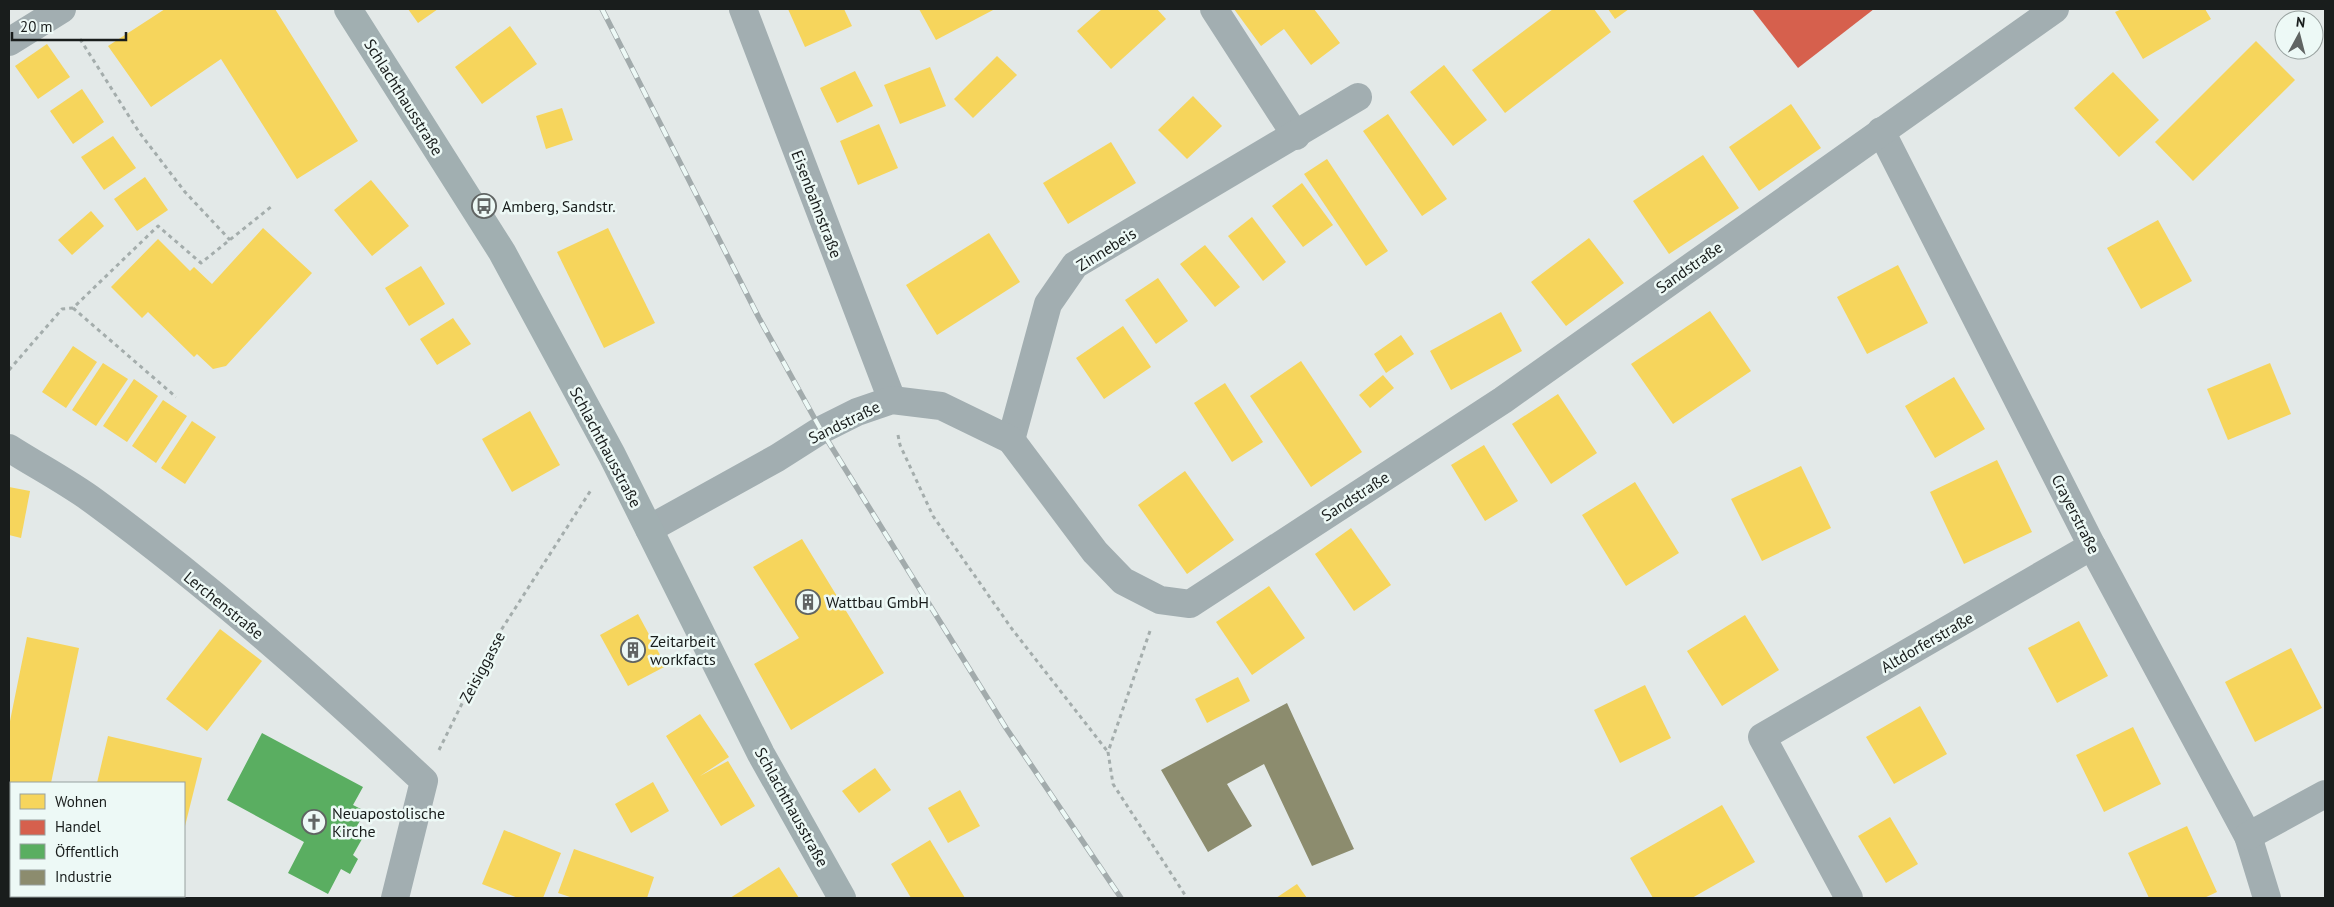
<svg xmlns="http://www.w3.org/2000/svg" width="2334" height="907" font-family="'PT Sans',sans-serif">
<rect width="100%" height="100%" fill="#e3e9e8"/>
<!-- homes -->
<g fill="#f6d55c">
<path d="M165 9H275L358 141 297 179 221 59 151 107 108 46Z"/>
<path d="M408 9H438L418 23Z"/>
<path d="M788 9H844L852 26 805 47Z"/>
<path d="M919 9H995L936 40Z"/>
<path d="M1102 9H1157L1166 19 1111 69 1077 31Z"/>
<path d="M1234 9H1314L1340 43 1311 65 1284 29 1261 46Z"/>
<path d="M1553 9H1594L1611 32 1505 113 1472 70Z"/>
<path d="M1608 9H1629L1615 19Z"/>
<path d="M2122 9H2205L2211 19 2143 59 2115 12Z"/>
<path d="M510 26 537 64 482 104 455 67Z"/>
<path d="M2256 41 2295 80 2193 181 2155 142Z"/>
<path d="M47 44 70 77 38 99 15 66Z"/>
<path d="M997 56 1017 75 973 118 954 99Z"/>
<path d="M1444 65 1487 120 1453 146 1410 92Z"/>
<path d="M930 67 946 106 900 124 884 85Z"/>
<path d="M855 71 873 106 837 123 820 88Z"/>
<path d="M2113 72 2159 120 2119 157 2074 108Z"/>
<path d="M82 89 104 122 73 144 50 111Z"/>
<path d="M1193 96 1222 126 1187 159 1158 130Z"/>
<path d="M1791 104 1821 148 1759 191 1729 147Z"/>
<path d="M562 108 573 140 546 149 536 116Z"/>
<path d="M1388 114 1447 199 1422 216 1363 131Z"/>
<path d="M879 124 898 168 858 185 840 141Z"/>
<path d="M113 136 136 168 104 190 81 157Z"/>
<path d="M1111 142 1136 183 1068 224 1043 183Z"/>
<path d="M1703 155 1739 208 1669 254 1633 201Z"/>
<path d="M1327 159 1388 251 1366 266 1304 174Z"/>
<path d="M145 177 168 210 137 231 114 199Z"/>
<path d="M371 180 409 226 372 256 334 210Z"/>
<path d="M1302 183 1333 225 1303 247 1272 206Z"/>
<path d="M91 211 104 226 72 255 58 240Z"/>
<path d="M1252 217 1286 262 1263 281 1228 236Z"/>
<path d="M2158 220 2192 281 2141 309 2107 248Z"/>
<path d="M263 228 312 273 226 366 213 369 197 354 194 357 148 312 142 318 111 287 158 239 190 271 194 267 212 284Z"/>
<path d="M608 228 655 323 604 348 557 252Z"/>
<path d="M989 233 1020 282 937 335 906 285Z"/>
<path d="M1589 238 1624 283 1566 326 1531 282Z"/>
<path d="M1205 245 1240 287 1215 307 1180 264Z"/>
<path d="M1898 265 1928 323 1867 354 1837 297Z"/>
<path d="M421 266 445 304 409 326 385 288Z"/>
<path d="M1158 278 1188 321 1156 344 1125 300Z"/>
<path d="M1710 311 1751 371 1673 424 1631 364Z"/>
<path d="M1501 312 1522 351 1451 390 1430 351Z"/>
<path d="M453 318 471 344 437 365 420 339Z"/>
<path d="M1123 326 1151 367 1104 399 1076 358Z"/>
<path d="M1401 335 1414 354 1386 373 1374 354Z"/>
<path d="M73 346 97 362 66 408 42 392Z"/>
<path d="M1301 361 1362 452 1311 487 1250 396Z"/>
<path d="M103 363 128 379 96 426 72 410Z"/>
<path d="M2270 363 2291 414 2228 440 2207 389Z"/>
<path d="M1383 375 1394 388 1370 408 1359 395Z"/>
<path d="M1954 377 1985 429 1935 458 1905 406Z"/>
<path d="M134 379 158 396 127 442 103 426Z"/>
<path d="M1225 383 1263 442 1232 462 1194 403Z"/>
<path d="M1558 394 1597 453 1551 484 1512 424Z"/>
<path d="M163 400 187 416 156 463 132 446Z"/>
<path d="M530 411 560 465 512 492 482 439Z"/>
<path d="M192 421 216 437 185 484 161 468Z"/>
<path d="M1484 445 1518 501 1485 521 1451 465Z"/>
<path d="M1997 460 2032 532 1964 564 1930 492Z"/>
<path d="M1801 466 1831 528 1762 561 1731 499Z"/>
<path d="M1185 471 1234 540 1187 574 1138 505Z"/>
<path d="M1635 482 1679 553 1626 586 1582 515Z"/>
<path d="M9 487 30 491 21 538 9 535Z"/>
<path d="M1351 528 1391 585 1354 611 1315 554Z"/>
<path d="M802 539 884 673 791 730 754 664 799 638 753 567Z"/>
<path d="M1269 586 1305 638 1252 675 1216 622Z"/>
<path d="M638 614 666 666 628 686 600 635Z"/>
<path d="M1745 615 1779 670 1722 706 1687 651Z"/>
<path d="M2079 621 2108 676 2057 703 2028 648Z"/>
<path d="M220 629 262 661 207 731 166 699Z"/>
<path d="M27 637 79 648 51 783H11V839H9V726Z"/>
<path d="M2291 648 2322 708 2255 742 2225 682Z"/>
<path d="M1238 677 1250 701 1207 723 1195 699Z"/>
<path d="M1645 685 1671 738 1620 763 1594 710Z"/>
<path d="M1920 706 1947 754 1894 784 1866 737Z"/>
<path d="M700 714 729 757 700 776 728 761 755 806 721 826 666 736Z"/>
<path d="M2133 727 2161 784 2104 812 2076 755Z"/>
<path d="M108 736 202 758 184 830V783H97Z"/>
<path d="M875 768 891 790 859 813 842 791Z"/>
<path d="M653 782 669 811 631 833 615 804Z"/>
<path d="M960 790 980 826 948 843 928 808Z"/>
<path d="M1722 805 1755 862 1692 898H1653L1630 858Z"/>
<path d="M1890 817 1918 864 1886 883 1858 836Z"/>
<path d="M2187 826 2217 892 2204 898H2149L2128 853Z"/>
<path d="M504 830 561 853 543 898H518L482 884Z"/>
<path d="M930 840 965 898H911L891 864Z"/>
<path d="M574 849 654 877 647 898H573L558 893Z"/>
<path d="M779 867 799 898H730Z"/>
<path d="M1297 884 1307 898H1276Z"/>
</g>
<!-- shops -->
<path fill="#d6604d" d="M1752 9H1874L1798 68Z"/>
<!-- public -->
<path fill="#5aae61" d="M262 733 363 787 353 805 365 811 353 834 362 839 353 855 358 859 350 874 341 869 328 894 288 873 304 842 227 800Z"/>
<!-- industry -->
<path fill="#8c8c6e" d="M1287 703 1354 849 1312 866 1264 764 1227 784 1252 826 1208 852 1161 770Z"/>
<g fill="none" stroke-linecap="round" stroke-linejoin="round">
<!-- path -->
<g stroke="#a4adac" stroke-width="3" stroke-dasharray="4 4" stroke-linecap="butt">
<path d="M80 39 139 132 185 192 230 240"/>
<path d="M73 308 176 397"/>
<path d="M9 370 62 309 73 308 158 226 201 263 272 206"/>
<path d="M898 435 900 445 933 516 1012 629 1108 752"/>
<path d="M1150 631 1108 752 1113 784 1187 898"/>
<path d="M439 750 489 649 591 490"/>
<path d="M9 882 11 883"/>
<path d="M74 896 86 898"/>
</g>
<!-- minor -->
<g stroke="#a2aeb1" stroke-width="28">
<path d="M743 9 892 400"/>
<path d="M1214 9 1296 136"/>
<path d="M9 42 62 9"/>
<path d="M1881 131 2092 546 2248 836 2267 898"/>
<path d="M1011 440 1048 304 1075 265 1358 97"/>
<path d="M9 448C37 466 68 482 95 502 211 587 319 683 424 781L395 898"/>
<path d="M649 529 777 458 821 430 857 412 892 400 941 406 1011 440 1095 552 1123 581 1160 600 1190 604 1503 400 2055 9"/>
<path d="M2248 836 2325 794"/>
<path d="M1849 898 1762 737 2092 546"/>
</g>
<!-- major -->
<path stroke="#a1afb1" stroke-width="28" d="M348 9 502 252 612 455 761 754 842 898"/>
<defs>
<path id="rail" d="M602 9 759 318 821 430 1006 728 1121 898"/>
</defs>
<!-- rail casing -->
<use href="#rail" stroke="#a2abac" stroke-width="5.5"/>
<!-- rail -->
<use href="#rail" stroke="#edf9f6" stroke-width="4" stroke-dasharray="11" stroke-linecap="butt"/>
</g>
<!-- icons -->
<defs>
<symbol id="bus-ring" viewBox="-11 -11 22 22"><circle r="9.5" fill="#edf9f6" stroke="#606463" stroke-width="1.5"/><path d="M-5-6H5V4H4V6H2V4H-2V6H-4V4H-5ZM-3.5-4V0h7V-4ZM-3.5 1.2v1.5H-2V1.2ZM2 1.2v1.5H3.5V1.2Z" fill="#606463"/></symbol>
<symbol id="building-ring" viewBox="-11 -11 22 22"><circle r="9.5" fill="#edf9f6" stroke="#606463" stroke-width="1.5"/><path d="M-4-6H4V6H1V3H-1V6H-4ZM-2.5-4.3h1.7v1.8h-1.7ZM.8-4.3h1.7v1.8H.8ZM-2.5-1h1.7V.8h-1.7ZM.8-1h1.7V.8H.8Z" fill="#606463"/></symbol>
<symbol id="church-ring" viewBox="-11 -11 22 22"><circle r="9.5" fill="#edf9f6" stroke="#606463" stroke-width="1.5"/><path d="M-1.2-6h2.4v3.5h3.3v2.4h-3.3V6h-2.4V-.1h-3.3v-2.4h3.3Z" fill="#606463"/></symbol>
</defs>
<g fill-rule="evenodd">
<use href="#bus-ring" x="470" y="192" width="28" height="28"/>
<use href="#building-ring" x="794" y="588" width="28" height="28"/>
<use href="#building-ring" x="619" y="636" width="28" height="28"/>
<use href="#church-ring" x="300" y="808" width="28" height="28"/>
</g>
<g text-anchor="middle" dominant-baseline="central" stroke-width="5" stroke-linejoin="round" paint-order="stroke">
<!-- street labels -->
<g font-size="16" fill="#191d1c" stroke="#edf9f6">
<text transform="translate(404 97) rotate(58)">Schlachthausstraße</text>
<text transform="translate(817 204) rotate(69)">Eisenbahnstraße</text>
<text transform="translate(1106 249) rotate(-32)">Zinnebeis</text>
<text transform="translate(1689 267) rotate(-35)">Sandstraße</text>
<text transform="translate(844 422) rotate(-26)">Sandstraße</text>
<text transform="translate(606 447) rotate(62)">Schlachthausstraße</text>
<text transform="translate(1355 496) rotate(-33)">Sandstraße</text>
<text transform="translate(2076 514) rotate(63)">Crayerstraße</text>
<text transform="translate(224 605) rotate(39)">Lerchenstraße</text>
<text transform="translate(1927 642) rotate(-30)">Altdorferstraße</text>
<text transform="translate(482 667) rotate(-62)">Zeisiggasse</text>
<text transform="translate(792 807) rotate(61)">Schlachthausstraße</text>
</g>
<!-- poi labels -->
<g font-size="16" fill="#191d1c" stroke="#edf9f6" text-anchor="start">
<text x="502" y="206">Amberg, Sandstr.</text>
<text x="826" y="602">Wattbau GmbH</text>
<text x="650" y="641">Zeitarbeit<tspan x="650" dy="18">workfacts</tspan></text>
<text x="332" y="813">Neuapostolische<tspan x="332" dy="18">Kirche</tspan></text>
</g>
</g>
<!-- border -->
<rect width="2334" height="907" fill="none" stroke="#191d1c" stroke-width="20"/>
<!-- legend -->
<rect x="10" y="782" width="175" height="115" fill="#edf9f6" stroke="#98a19f"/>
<rect x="20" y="794" width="25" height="15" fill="#f6d55c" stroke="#98a19f"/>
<text x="55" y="807" font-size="15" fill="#191d1c">Wohnen</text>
<rect x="20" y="820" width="25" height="15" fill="#d6604d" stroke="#98a19f"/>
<text x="55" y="832" font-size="15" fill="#191d1c">Handel</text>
<rect x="20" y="844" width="25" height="15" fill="#5aae61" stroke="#98a19f"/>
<text x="55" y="857" font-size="15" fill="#191d1c">Öffentlich</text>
<rect x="20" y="870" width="25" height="15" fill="#8c8c6e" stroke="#98a19f"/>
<text x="55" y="882" font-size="15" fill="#191d1c">Industrie</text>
<!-- north arrow -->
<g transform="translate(2299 35) rotate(7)"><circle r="24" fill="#edf9f6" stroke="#98a19f"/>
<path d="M0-4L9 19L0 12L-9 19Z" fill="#606463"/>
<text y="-8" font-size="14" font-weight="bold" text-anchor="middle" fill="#191d1c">N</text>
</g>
<!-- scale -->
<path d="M12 32v8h114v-8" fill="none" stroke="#191d1c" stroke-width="2.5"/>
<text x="20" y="32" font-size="15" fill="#191d1c" stroke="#edf9f6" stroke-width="4" paint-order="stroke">20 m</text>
</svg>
